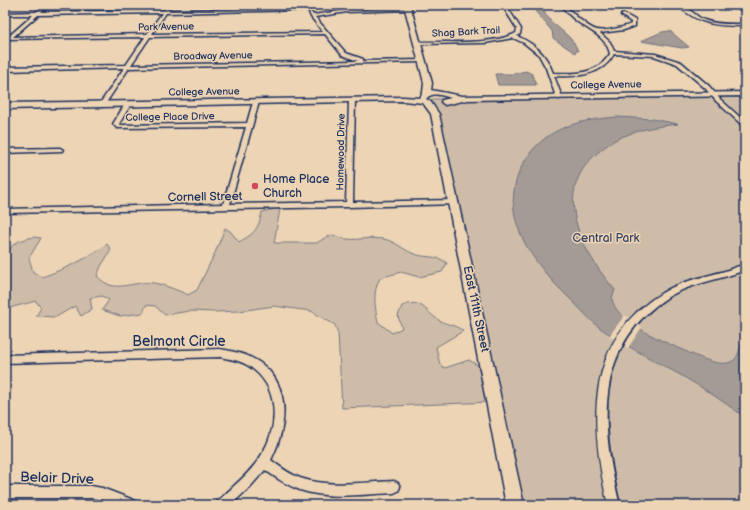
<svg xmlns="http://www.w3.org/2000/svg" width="750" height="510" font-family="'Balsamiq Sans',sans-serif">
<rect width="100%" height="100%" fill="#ecd4b4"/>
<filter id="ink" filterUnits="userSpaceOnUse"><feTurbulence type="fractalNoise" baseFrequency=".025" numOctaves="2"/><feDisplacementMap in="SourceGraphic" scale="8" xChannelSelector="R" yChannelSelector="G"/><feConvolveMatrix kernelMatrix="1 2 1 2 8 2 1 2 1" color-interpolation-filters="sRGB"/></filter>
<g filter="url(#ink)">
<!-- green -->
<g fill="#cebca8" stroke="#747683">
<path d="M745 97V505H522L432 99Z"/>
<path d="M275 209H280L274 243H317L326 237 333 235C353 244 362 236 382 239 394 240 402 249 412 253 425 259 436 254 447 263L442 272 419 277 401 272 380 278C372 292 375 307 378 322L392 333 402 328 398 316 402 306C421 298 424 310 437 319 445 325 455 324 463 331L436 347 440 365 445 368 469 360 479 366 491 402 342 408 338 333 335 325 311 311 274 306 239 311 214 312 189 311 165 315 155 306 146 305 143 313 120 316 102 310 109 300 102 296 90 298 92 309 81 316 75 306 56 317 36 316 41 308 36 301 5 309V256L13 245 19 241 33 237 41 238 29 258 33 272 42 277C60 271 94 256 107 244L111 250 101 266 97 276C115 296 131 280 153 283 162 284 180 291 188 295L197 290 215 253 225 228 231 232 239 242C255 233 258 230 262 212Z"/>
</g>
<!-- water -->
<g fill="#a49b96" stroke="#6d7080">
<path d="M543 10C551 27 572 33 578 51H576L575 53 553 38 552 31 535 11Z"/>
<path d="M670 31 689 47 682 48 641 41 662 32Z"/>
<path d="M526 71 532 74 536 85H498L495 74H512Z"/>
<path d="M617 117 653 119 678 124C661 126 643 128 627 135 614 139 604 147 594 156 551 196 584 254 615 290L612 298C613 320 661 340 678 348 691 353 717 368 731 362 741 358 740 341 745 332V417C725 403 705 389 684 377 657 362 629 348 603 330 590 321 580 308 568 297 534 264 497 218 521 168 540 129 576 120 617 117Z"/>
</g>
<!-- pier -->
<path fill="#ecd4b4" d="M625 315 642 327 628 348 609 336Z"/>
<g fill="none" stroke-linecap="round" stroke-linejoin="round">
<defs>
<g id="street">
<path d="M45 5H49L41 12 164 10 167 5H171L168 10 307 8 309 9 307 10 166 13 152 34 323 32 311 17 309 12H311L313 15 347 10 408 8 409 10 347 12 315 17 346 53 363 59V61L422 60 424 61 422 62 129 68 104 106 102 107 99 105 124 68 5 71V67L126 65 145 37 5 39V37H8L33 15H5V13L36 12ZM162 13 147 34 13 37 38 15ZM325 34 342 55 358 61 131 65 150 37Z"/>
<path d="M502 5H506L521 29 520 34 517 36C535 44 546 54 553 73 576 74 596 75 610 54 606 35 587 30 574 19 569 15 565 10 561 5H565C571 12 588 28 597 30 603 32 625 27 631 24V22L621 15 624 14 635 20V26L624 30 600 33 610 42 614 51 655 54 681 62 709 86 720 99 745 122V127L743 126 716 101 705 88 677 64 654 56 614 54C602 76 577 77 554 76L562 97 559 99 556 97 546 68 539 55 524 43 513 38 485 43 417 44 415 43 417 42C446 41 491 46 516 33L517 29Z"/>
<path d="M677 5C687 5 695 16 704 20 717 25 732 24 745 24V26C717 26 699 25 677 5Z"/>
<path d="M352 98 355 100 353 202 454 200 458 202 457 204 349 207 5 213V209L223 204 246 127 117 128 113 124 125 104 128 102 131 104 119 124 121 125 247 123 253 102 258 101 259 102 230 204 346 202 349 100Z"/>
<path d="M60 148 63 150 62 151 5 153V149Z"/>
<path d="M745 264V270C720 280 691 283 668 297 592 347 601 428 620 505H608C590 426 583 341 662 293 681 281 704 277 725 271 732 269 738 266 745 264Z"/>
<path d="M220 349C231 351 243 353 252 358 293 379 288 426 271 460 280 467 290 474 300 478 330 488 364 482 394 481L398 483 400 487 398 491 394 493C364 494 330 500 300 490 287 485 276 478 265 470L250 487 231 505H216L218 501C233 486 251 473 262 454 280 424 279 384 247 365 239 360 229 359 220 357L5 363V355Z"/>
<path d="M5 486H91L102 488 131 499 135 501 137 505H115L102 500 91 498H5Z"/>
</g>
<path id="secondary" d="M404 5H410L432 83 431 90 462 96 745 92V96L467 100 445 105 441 102 442 100 451 98C442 96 433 91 426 99L430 101 439 114 524 505H506L431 114 423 103 403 101 5 109V103L403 97 420 98 423 92 424 83Z"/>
</defs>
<!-- street casing -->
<use href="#street" stroke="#1b2f5e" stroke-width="3"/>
<!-- secondary casing -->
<use href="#secondary" stroke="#1b2f5e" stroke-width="3"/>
<!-- street -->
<use href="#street" fill="#ecd4b4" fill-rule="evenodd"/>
<!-- secondary -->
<use href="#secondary" fill="#ecd4b4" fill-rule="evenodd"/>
</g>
</g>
<!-- markers -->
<circle fill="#d1495b" stroke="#ecd4b4" stroke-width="1.5" cx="255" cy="186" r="4"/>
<g text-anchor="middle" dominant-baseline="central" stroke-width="3" stroke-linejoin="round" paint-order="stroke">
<!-- far-street labels -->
<g font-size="10" fill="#1b2f5e" stroke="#ecd4b4">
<text transform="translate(166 27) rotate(-1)">Park Avenue</text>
<text transform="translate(466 32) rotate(-3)">Shag Bark Trail</text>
<text transform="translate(213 56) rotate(-1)">Broadway Avenue</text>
<text transform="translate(606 85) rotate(-1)">College Avenue</text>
<text transform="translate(204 92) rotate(-1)">College Avenue</text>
<text transform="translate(170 117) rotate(-1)">College Place Drive</text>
<text transform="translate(341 152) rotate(-89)">Homewood Drive</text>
</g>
<!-- poi labels -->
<g font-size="12" fill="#1b2f5e" stroke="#ecd4b4" text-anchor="start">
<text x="263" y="179">Home Place<tspan x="263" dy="14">Church</tspan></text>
</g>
<!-- street labels -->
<g font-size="12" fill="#1b2f5e" stroke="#ecd4b4">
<text transform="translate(205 197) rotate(-1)">Cornell Street</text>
<text transform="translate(476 309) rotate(78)">East 111th Street</text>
</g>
<!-- park labels -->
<g font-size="12" fill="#364469" stroke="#ecd4b4">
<text x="606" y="238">Central Park</text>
</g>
<!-- near-street labels -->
<g font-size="14" fill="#1b2f5e" stroke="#ecd4b4">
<text x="179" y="341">Belmont Circle</text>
<text transform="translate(57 478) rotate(2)">Belair Drive</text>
</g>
</g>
<!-- margin -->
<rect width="750" height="510" fill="none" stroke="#ecd4b4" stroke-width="20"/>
<rect x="10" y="10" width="730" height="490" fill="none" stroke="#1b2f5e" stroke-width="1.5" filter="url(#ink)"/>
</svg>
